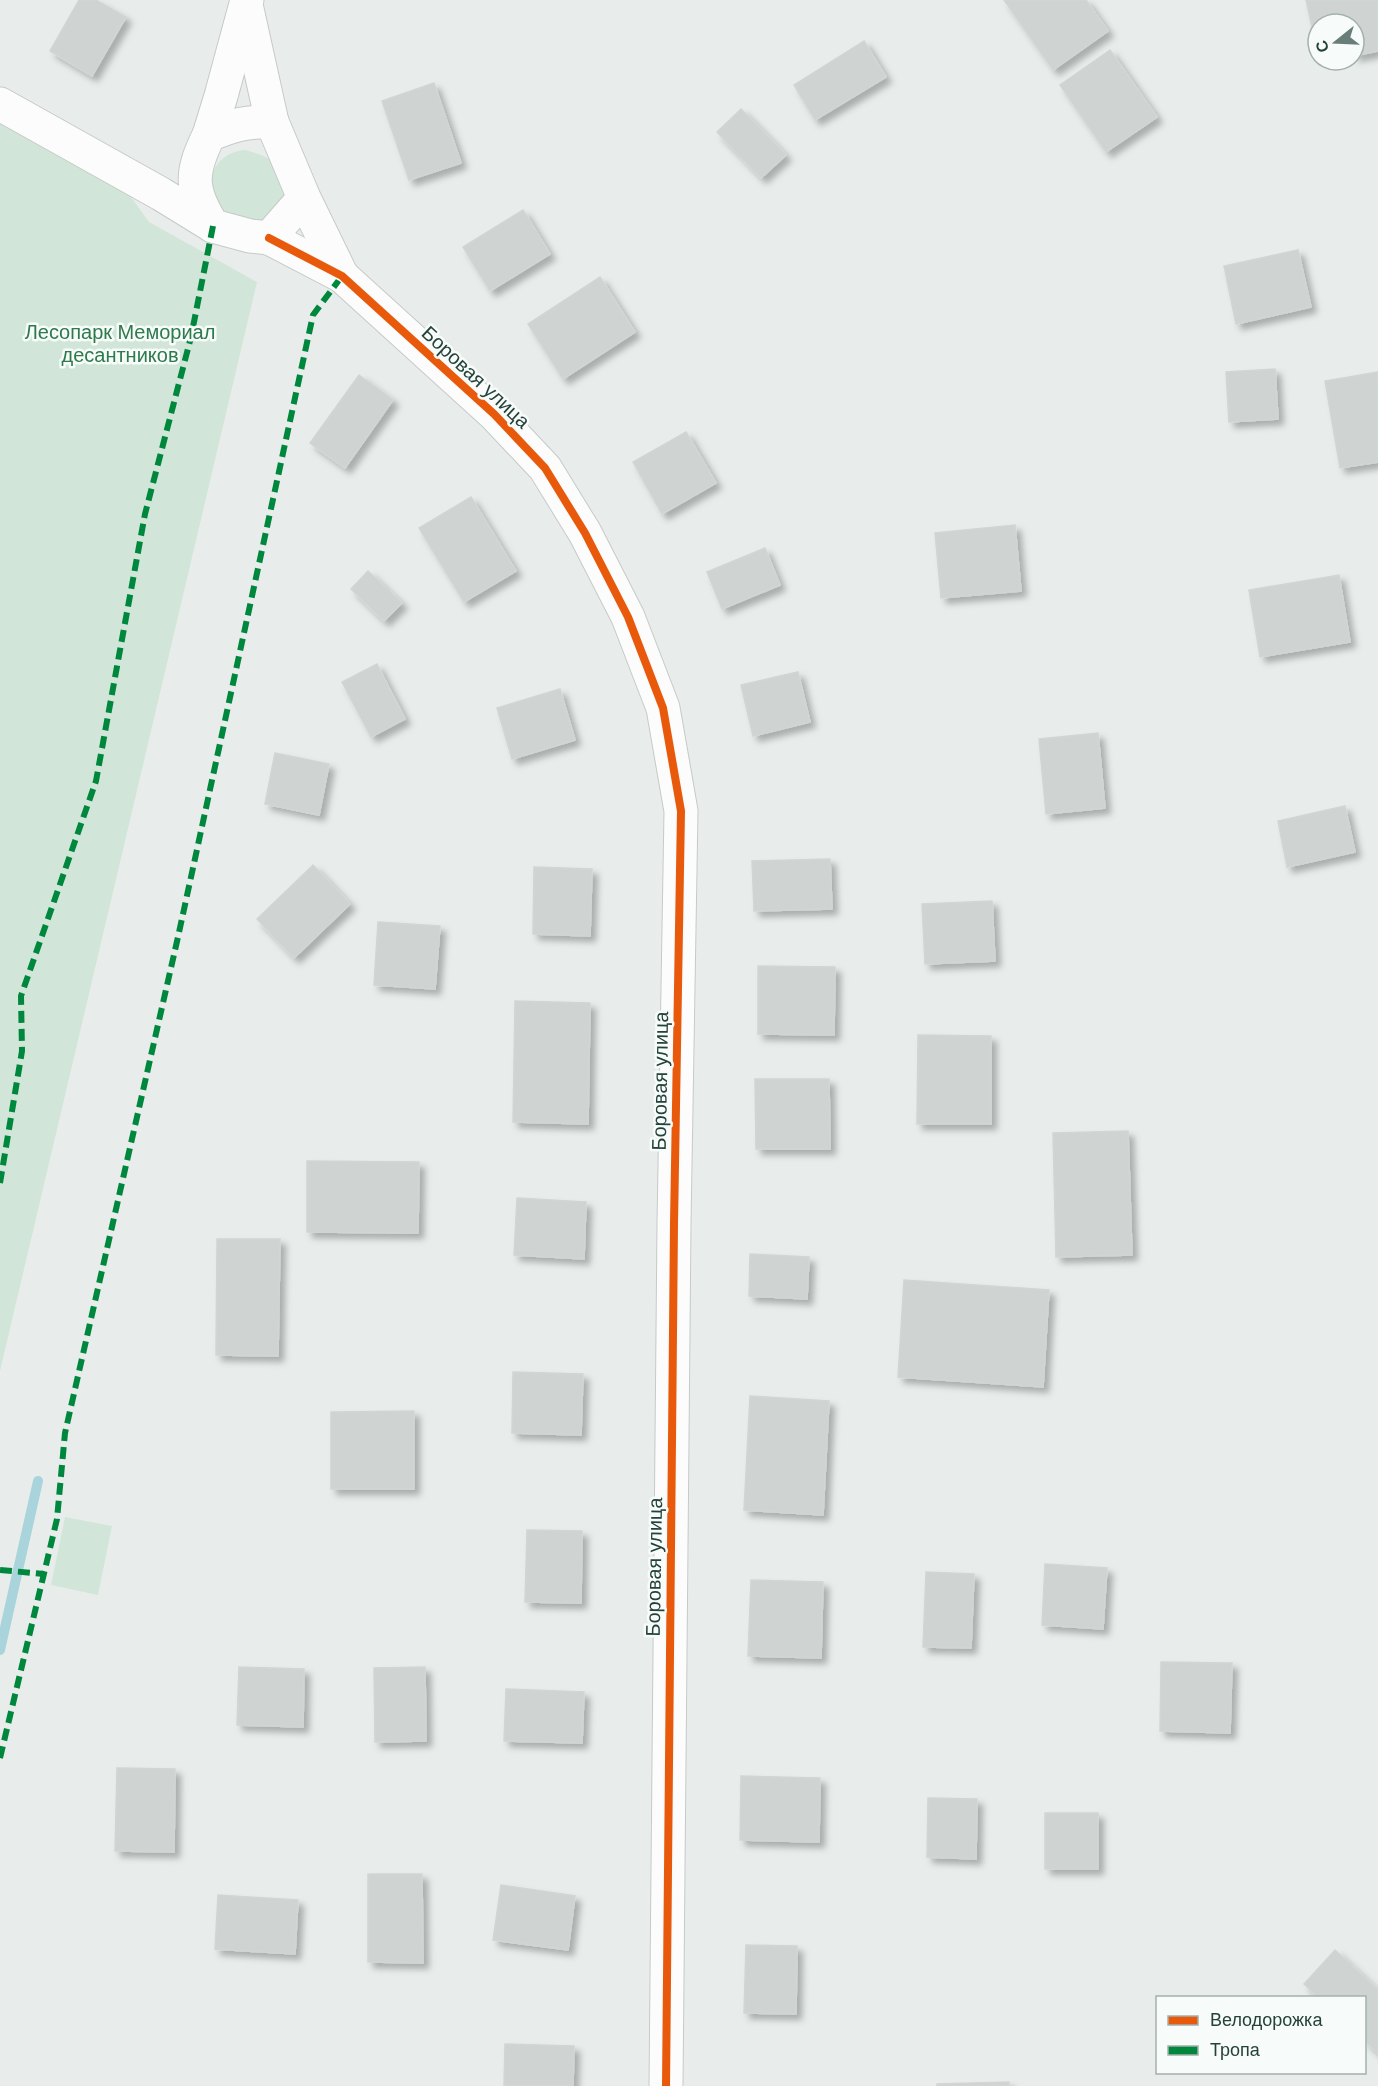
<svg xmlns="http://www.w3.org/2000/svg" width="1378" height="2086" font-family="'DM Sans',sans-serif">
<defs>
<filter id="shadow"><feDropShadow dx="5.5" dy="5.5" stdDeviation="3" flood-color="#0004"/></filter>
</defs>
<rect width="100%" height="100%" fill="#e8edeb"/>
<!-- green -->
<g fill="#d1e6d8">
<path d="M0 121 123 186 149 222 257 282 0 1371Z"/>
<path d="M246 150C268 157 285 162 285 189 285 194 284 203 281 207 277 214 266 220 259 225 249 222 236 221 227 217 223 215 221 210 218 207 200 183 216 151 246 150Z"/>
<path d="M65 1517 112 1526 98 1595 51 1585Z"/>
</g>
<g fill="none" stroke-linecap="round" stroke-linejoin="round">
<!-- stream -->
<path stroke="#a9d4db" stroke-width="10" d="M0 1650 38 1481"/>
</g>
<!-- building -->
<g fill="#cfd4d2" stroke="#d1d6d4" stroke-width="1.5" filter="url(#shadow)">
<path d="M79 0H96L126 17 92 76 50 51Z"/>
<path d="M1004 0H1086L1108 31 1053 70Z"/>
<path d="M1306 0H1378V51L1354 56V24H1318V54Z"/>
<path d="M864 41 886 77 815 120 794 85Z"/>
<path d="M1110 50 1157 117 1106 152 1060 85Z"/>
<path d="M434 83 461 163 409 180 382 101Z"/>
<path d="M741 109 786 155 761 178 717 132Z"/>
<path d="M523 210 550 254 490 291 463 247Z"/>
<path d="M1298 250 1311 307 1236 324 1224 266Z"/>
<path d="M600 277 635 332 563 379 528 324Z"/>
<path d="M1275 369 1278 419 1229 422 1226 372Z"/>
<path d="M1378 372V462L1340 468 1325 381Z"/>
<path d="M359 375 393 400 345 468 310 443Z"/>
<path d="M686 432 716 483 662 514 633 462Z"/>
<path d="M471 497 516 571 464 602 419 528Z"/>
<path d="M1015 525 1021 591 941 598 935 533Z"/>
<path d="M765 548 780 585 722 609 707 572Z"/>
<path d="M368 571 402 603 384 621 351 589Z"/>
<path d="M1339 575 1350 642 1260 657 1249 590Z"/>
<path d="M377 664 405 719 371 737 342 682Z"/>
<path d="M798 672 810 722 753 736 741 685Z"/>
<path d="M560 689 575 740 512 759 497 708Z"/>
<path d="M1098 733 1105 808 1046 814 1039 739Z"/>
<path d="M275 753 329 764 319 815 265 804Z"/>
<path d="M1345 806 1355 852 1287 867 1278 821Z"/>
<path d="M830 859 832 909 754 911 752 861Z"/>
<path d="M313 865 350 904 294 958 257 919Z"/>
<path d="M534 867 592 869 590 936 533 934Z"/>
<path d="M992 901 995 961 925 964 922 904Z"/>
<path d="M378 922 440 926 435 989 374 985Z"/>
<path d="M758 966 835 967 834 1035 758 1034Z"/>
<path d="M515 1001 590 1003 588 1124 513 1122Z"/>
<path d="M918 1035 991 1036V1124H917Z"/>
<path d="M755 1079H829L830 1149H756Z"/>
<path d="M1128 1131 1132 1255 1056 1257 1053 1133Z"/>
<path d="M307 1161 419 1162 418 1233 307 1232Z"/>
<path d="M517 1198 586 1202 584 1259 514 1255Z"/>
<path d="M217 1239H280L278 1356 216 1355Z"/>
<path d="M750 1254 809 1257 807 1299 749 1296Z"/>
<path d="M904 1280 1049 1290 1043 1387 898 1377Z"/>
<path d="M513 1372 583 1374 581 1435 512 1433Z"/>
<path d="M750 1396 829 1401 823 1515 744 1510Z"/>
<path d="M414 1411V1489H331V1412Z"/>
<path d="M527 1530 582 1531 581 1603 525 1602Z"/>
<path d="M1045 1564 1107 1568 1103 1629 1042 1625Z"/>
<path d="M926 1572 974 1574 971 1648 923 1647Z"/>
<path d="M751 1580 823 1582 821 1658 748 1656Z"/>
<path d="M1161 1662 1232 1663 1230 1733 1160 1731Z"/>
<path d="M239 1667 304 1669 303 1727 237 1725Z"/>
<path d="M425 1667 426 1741 375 1742 374 1668Z"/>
<path d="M506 1689 584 1692 582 1743 504 1741Z"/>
<path d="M117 1768 175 1769 174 1852 115 1851Z"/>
<path d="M741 1776 820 1778 819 1842 740 1840Z"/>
<path d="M928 1798 977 1799 976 1859 927 1857Z"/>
<rect x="1045" y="1813" width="53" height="56"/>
<path d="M368 1874H422L423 1963 368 1962Z"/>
<path d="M501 1885 575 1896 568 1950 493 1940Z"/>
<path d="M218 1895 298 1900 295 1954 215 1949Z"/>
<path d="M746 1945 797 1946 796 2014 744 2013Z"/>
<path d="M1335 1950 1378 1990V2053L1364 2040V1998H1319L1304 1984Z"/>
<path d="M505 2044 574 2046 573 2086H504Z"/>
<path d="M1009 2082V2086H937V2084Z"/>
</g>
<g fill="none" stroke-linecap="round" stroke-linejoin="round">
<defs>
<g id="street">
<path d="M247 9 272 122"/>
<path d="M0 104 161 194 213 226"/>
<path d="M209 135 221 96 247 0"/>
<path d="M304 198 269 238 250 236 213 226C190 190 190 173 209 135 233 125 247 121 272 122L304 198 342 276"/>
<path d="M269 238 342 276 494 414 545 468 585 533 628 617 663 708 681 811 674 1224 666 2086"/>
</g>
</defs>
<!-- street casing -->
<use href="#street" stroke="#c5cac8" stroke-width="35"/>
<!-- street -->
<use href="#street" stroke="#fcfcfc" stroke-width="33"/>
<!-- quiet -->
<g stroke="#00873e" stroke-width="6" stroke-dasharray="12 6" stroke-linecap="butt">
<path d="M0 1183 22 1051 21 996 96 781 145 514 191 337 213 226"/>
<path d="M0 1570 44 1574"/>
<path d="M0 1758 57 1519 65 1433 178 937 313 315 342 276"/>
</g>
<defs>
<path id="cycleway" d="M269 238 342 276 494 414 545 468 585 533 628 617 663 708 681 811 674 1224 666 2086"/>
</defs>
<!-- cycleway casing -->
<use href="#cycleway" stroke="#f7fbf9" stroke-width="11"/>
<!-- cycleway -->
<use href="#cycleway" stroke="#e8590c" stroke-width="8"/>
</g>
<g text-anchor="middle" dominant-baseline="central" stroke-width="5" stroke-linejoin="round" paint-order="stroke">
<!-- park labels -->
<g font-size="20" fill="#2d7a4b" stroke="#f7fbf9">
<text x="120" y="332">Лесопарк Мемориал<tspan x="120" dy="23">десантников</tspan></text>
</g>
<!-- street labels -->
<g font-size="20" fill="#24423a" stroke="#f7fbf9">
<text transform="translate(476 377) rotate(43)">Боровая улица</text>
<text transform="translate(660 1081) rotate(-89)">Боровая улица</text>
<text transform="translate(654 1567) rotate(-89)">Боровая улица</text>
</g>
</g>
<!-- legend -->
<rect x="1156" y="1996" width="210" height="78" fill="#f7fbf9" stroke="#a3b1ad" stroke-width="1.5"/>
<rect x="1168" y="2016" width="30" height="9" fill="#e8590c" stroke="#a3b1ad" stroke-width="1.5"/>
<text x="1210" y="2026" font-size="18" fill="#24423a">Велодорожка</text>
<rect x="1168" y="2046" width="30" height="9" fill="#00873e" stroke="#a3b1ad" stroke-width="1.5"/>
<text x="1210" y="2056" font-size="18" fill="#24423a">Тропа</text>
<!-- north arrow -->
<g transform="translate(1336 42) rotate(252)"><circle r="28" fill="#f7fbf9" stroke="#a3b1ad" stroke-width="1.5"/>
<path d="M0-4.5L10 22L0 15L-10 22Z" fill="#697e78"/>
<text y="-9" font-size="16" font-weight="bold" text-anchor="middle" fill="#24423a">С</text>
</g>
</svg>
